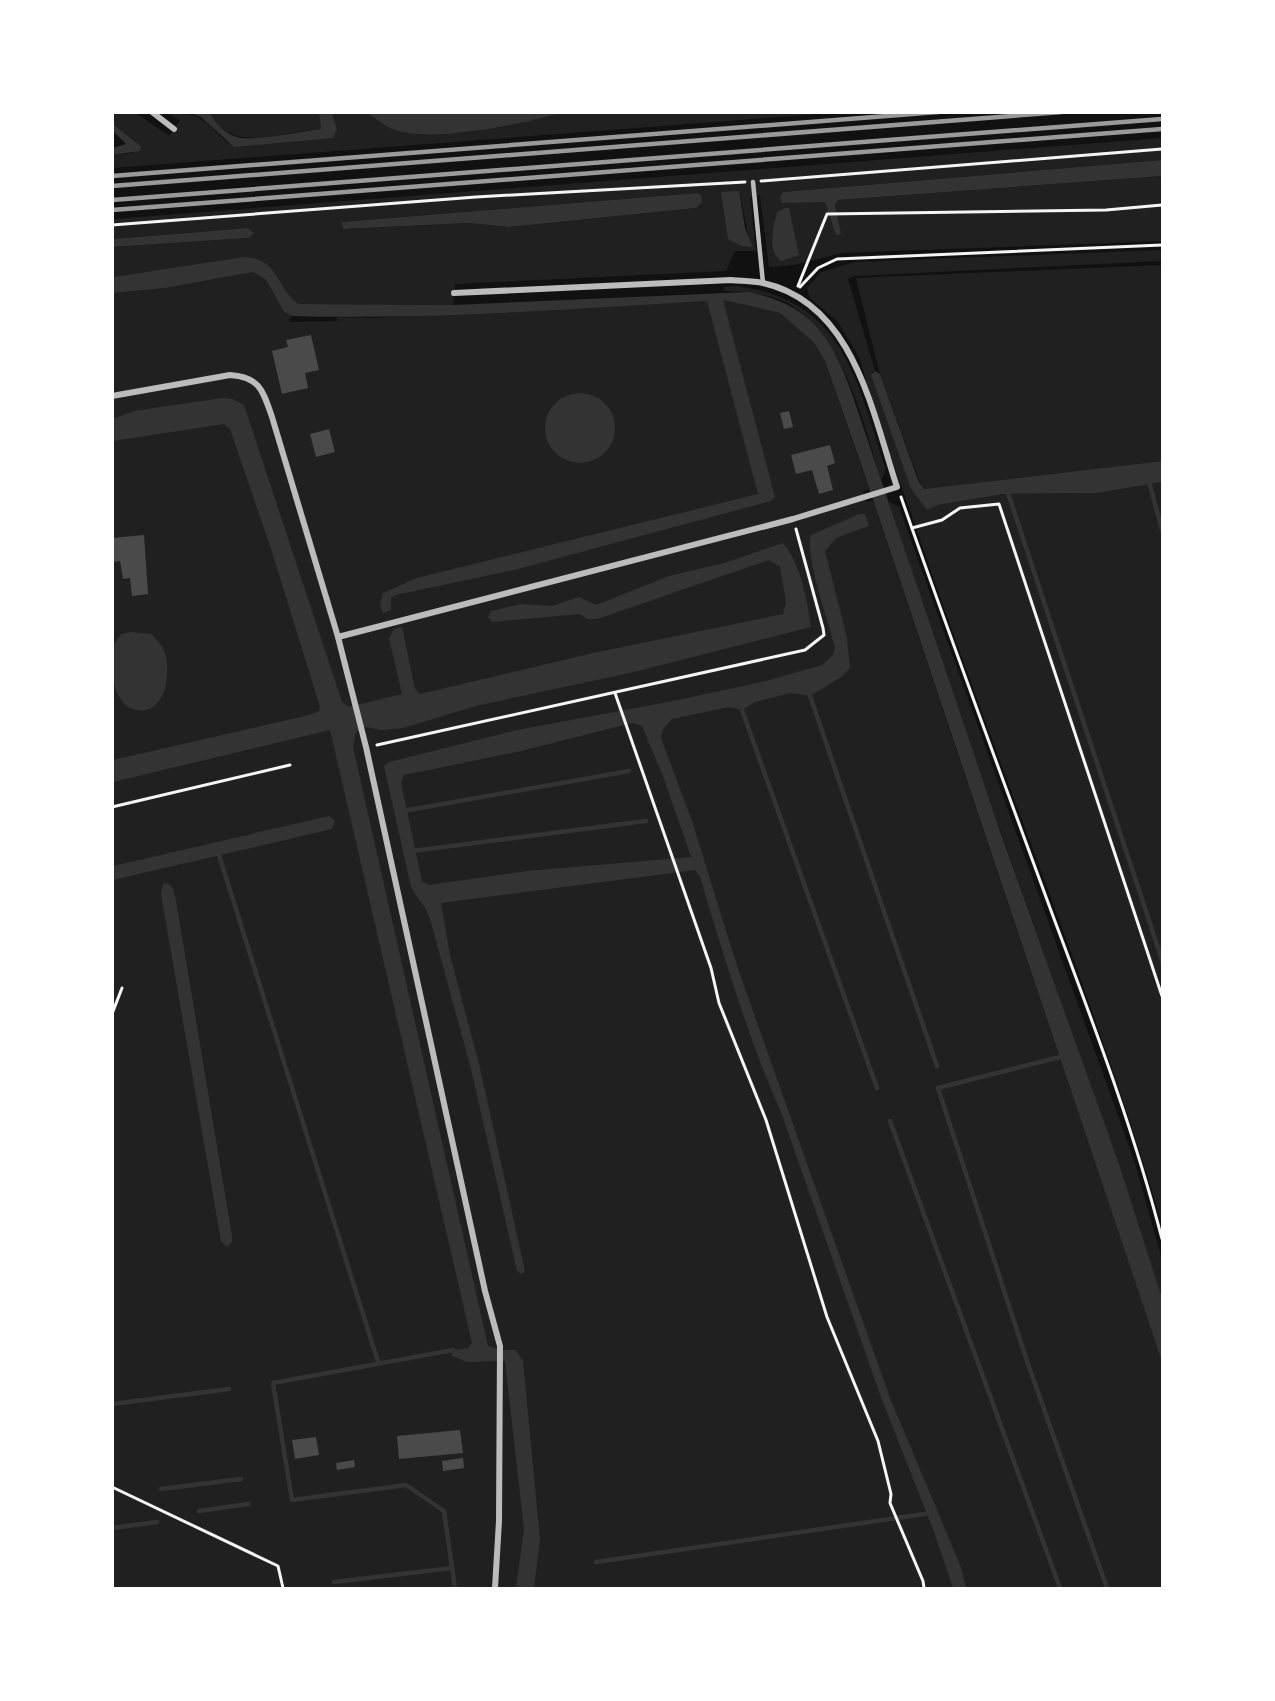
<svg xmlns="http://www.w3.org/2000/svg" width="1275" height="1701" font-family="Merriweather,serif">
<rect width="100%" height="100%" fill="#111"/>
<!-- green -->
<g fill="#202020" fill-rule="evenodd">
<path d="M113 113H136L169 136 180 121 168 113C206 113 202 121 228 143L337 129 332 113H367L391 128 427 133H463L502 127 560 113H832L113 168V155L134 153 136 141 113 124Z"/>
<path d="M210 113H319L321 129 310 130C276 135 229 151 210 113Z"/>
<path d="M1162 138V160L783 192 780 197 825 202 835 233H841L835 205 838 200 1162 176V241L842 253 795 265 769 267 760 195 750 197 756 251H735L726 271 455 284 453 305 297 304C275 284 279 258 243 257L113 277V247L248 238V228L113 239V219ZM739 191 750 242 728 239ZM696 193V208L510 227 468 223 343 229V222Z"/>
<path d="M1162 250V261L854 276 848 279 875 371 872 372 911 489 938 505 1004 494 1098 493 1162 482V1223C1094 996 1002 776 924 551 903 487 877 424 860 359L838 322 810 298 807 288 821 272 854 262Z"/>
<path d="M1162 265V461L924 489 919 480 880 374 856 278Z"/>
<path d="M253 272 266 280 284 312 292 316 289 320 291 322 337 321V317L373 318 707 301 711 312 722 300 780 313 814 343 825 361 869 489 863 491 866 502 873 501 1162 1362V1588H113L112 293 165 288Z"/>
<path d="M736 286C845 300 856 381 886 469L881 480C864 423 845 342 794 307 774 293 748 292 724 291V287Z"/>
<path d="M889 502 899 507 1135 1163 1162 1260V1298C1076 1031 974 770 889 502Z"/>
</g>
<!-- water -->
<g fill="#333" fill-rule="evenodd">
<path d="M190 113H210C215 123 226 134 237 137 251 142 304 131 321 129L319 113H332L337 129 333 138 234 147 201 117Z"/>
<path d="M367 113H560C522 124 427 145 390 128 382 124 374 117 367 113Z"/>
<path d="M113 124 141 146 140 151 113 155V148L126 144 113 131Z"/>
<path d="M1162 160V176L838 200 835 205 841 233 838 236 835 233 825 202 782 203 780 197 783 192Z"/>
<path d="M739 191 745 228 753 247 742 246 728 239 721 192Z"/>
<path d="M696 193 701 195 702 202 696 208 509 227 468 223 343 229 342 222Z"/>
<path d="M785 208H789L799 255 781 261C766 251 774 226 777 212Z"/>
<path d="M248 228 254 233 248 238 113 247V239Z"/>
<path d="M243 257C279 258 274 284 298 304L453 305 749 292C809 305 829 333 850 388L1000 831 1119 1164 1162 1298V1362L862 467 825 361 814 343 780 313 723 300 775 497 771 501 514 570 396 595 391 598V610L383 613 380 605 383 593 417 578 758 494 707 301C569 309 431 320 292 316L284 312 266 280 253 272 165 288 113 293V277Z"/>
<path d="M875 371 880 374 918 480 924 489 1162 461V482L1098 493 1004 494 938 505 927 510 911 489 871 375Z"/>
<circle cx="580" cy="428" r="35"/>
<path d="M222 398 233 399 244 405 342 702 349 707 402 694 389 638 394 629 402 627 415 689 420 694 593 653 783 614 786 602 780 567 769 560 597 619H587L580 614 492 622 488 617 491 611 521 604 552 606 579 597 596 605 669 576 724 563 783 543C801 564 807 600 811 627L634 672 476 706 403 728 382 730 366 727 356 732 353 747 488 1346 501 1350H516L523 1361 540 1539 534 1588H516L524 1529 505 1361 467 1362 452 1356 453 1350 468 1348 472 1343 330 730 113 782V760L309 715 319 711 320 707 272 552 230 429 224 424 113 441V419L134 411Z"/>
<path d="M859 514H865L869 526 836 538 825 551 847 638 850 668 840 678 810 696 790 693 755 702 742 710 729 707 672 719 663 729 661 738 692 821 737 966 890 1398 961 1567 966 1588H953L933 1529 882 1400 782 1115C748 1038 724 957 700 877L695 870 441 903 450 955 480 1068 525 1271 522 1274 517 1271 471 1069 430 919C426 906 417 899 411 887L384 766 389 762 517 730 673 701 766 681 822 665 833 655 835 647C829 625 804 552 811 535ZM632 723 642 726 664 779 691 857 527 871 429 885 422 881 401 783 404 775 521 751Z"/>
<path d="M131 632 151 634C155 638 160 643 163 648 171 664 169 705 146 710 115 716 109 671 112 651 113 645 118 639 121 634Z"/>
<path d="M329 816 335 820 332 829 113 880V866Z"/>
<path d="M167 883 173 888 176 901 232 1236V1242L227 1247 221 1241 161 894 163 884Z"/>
</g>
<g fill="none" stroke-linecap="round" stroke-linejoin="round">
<!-- stream -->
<g stroke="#333" stroke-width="4.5">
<path d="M1150 485 1162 530"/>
<path d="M1007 490 1162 960"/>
<path d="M810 696 937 1066"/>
<path d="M742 710 877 1088"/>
<path d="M403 811 629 771"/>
<path d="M412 851 646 821"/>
<path d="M219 855 378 1362"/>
<path d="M1060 1057 938 1088 1027 1361 1107 1588"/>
<path d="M890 1121 1060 1588"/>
<path d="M453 1350 273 1383 292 1500 406 1485 444 1511 455 1588"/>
<path d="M112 1404 229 1389"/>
<path d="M161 1489 241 1479"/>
<path d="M199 1511 248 1504"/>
<path d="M112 1528 157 1522"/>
<path d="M596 1562 931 1513"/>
<path d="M334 1582 452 1568"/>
</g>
</g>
<!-- building -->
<g fill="#4a4a4a">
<path d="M311 335 319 370 305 373 308 388 282 394 272 351 288 347 286 340Z"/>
<path d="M789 411 793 427 784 429 780 413Z"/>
<path d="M329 429 335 452 316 457 310 434Z"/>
<path d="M830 445 835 463 827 466 833 490 819 494 812 470 796 474 791 455Z"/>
<path d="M144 535 148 594 132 596 130 578 123 579 120 561 112 562V538Z"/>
<path d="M460 1430 463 1453 399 1459 397 1436Z"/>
<path d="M316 1437 319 1455 295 1459 292 1440Z"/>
<path d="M463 1458 464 1468 443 1471 442 1461Z"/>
<path d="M354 1460 355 1467 337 1470 336 1463Z"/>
</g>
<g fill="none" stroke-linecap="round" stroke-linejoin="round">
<!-- path -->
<g stroke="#f5f5f5" stroke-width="3">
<path d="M761 181 1162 149"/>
<path d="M112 225 476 197 745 182"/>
<path d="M798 286 827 214 1106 210 1162 205"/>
<path d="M800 287 818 268 837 259 1162 245"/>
<path d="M901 497C950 638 1002 777 1053 916 1093 1023 1134 1130 1162 1239"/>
<path d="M912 528 942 520 960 508 999 504 1162 996"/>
<path d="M615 693 711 968 719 1003 766 1120 827 1317 878 1441 891 1494 890 1503 923 1581 924 1588"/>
<path d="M377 745 805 650 824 635 823 628 796 529"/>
<path d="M112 807 290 765"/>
<path d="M112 1014 122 988"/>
<path d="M112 1487 278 1566 283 1588"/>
</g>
<!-- service -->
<path stroke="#bcbcbc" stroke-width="4.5" d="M753 182 763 283"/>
<!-- minor -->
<g stroke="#bcbcbc" stroke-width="6">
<path d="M152 112 174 129"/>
<path d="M112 396 230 375C260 377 263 391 272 417L338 637 366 747 485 1291 500 1346 499 1521 495 1588"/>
<path d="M338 637 793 519 897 487C872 412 854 303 763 283 753 281 741 281 731 280L454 293"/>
</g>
<!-- rail -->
<g stroke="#9a9a9a" stroke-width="4.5">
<path d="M112 176 938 112"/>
<path d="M112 186 1062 112"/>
<path d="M112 200 1162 119"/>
<path d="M112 210 1162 129"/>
</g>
</g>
<!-- border -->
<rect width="1275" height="1701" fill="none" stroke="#ffffff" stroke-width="228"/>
</svg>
